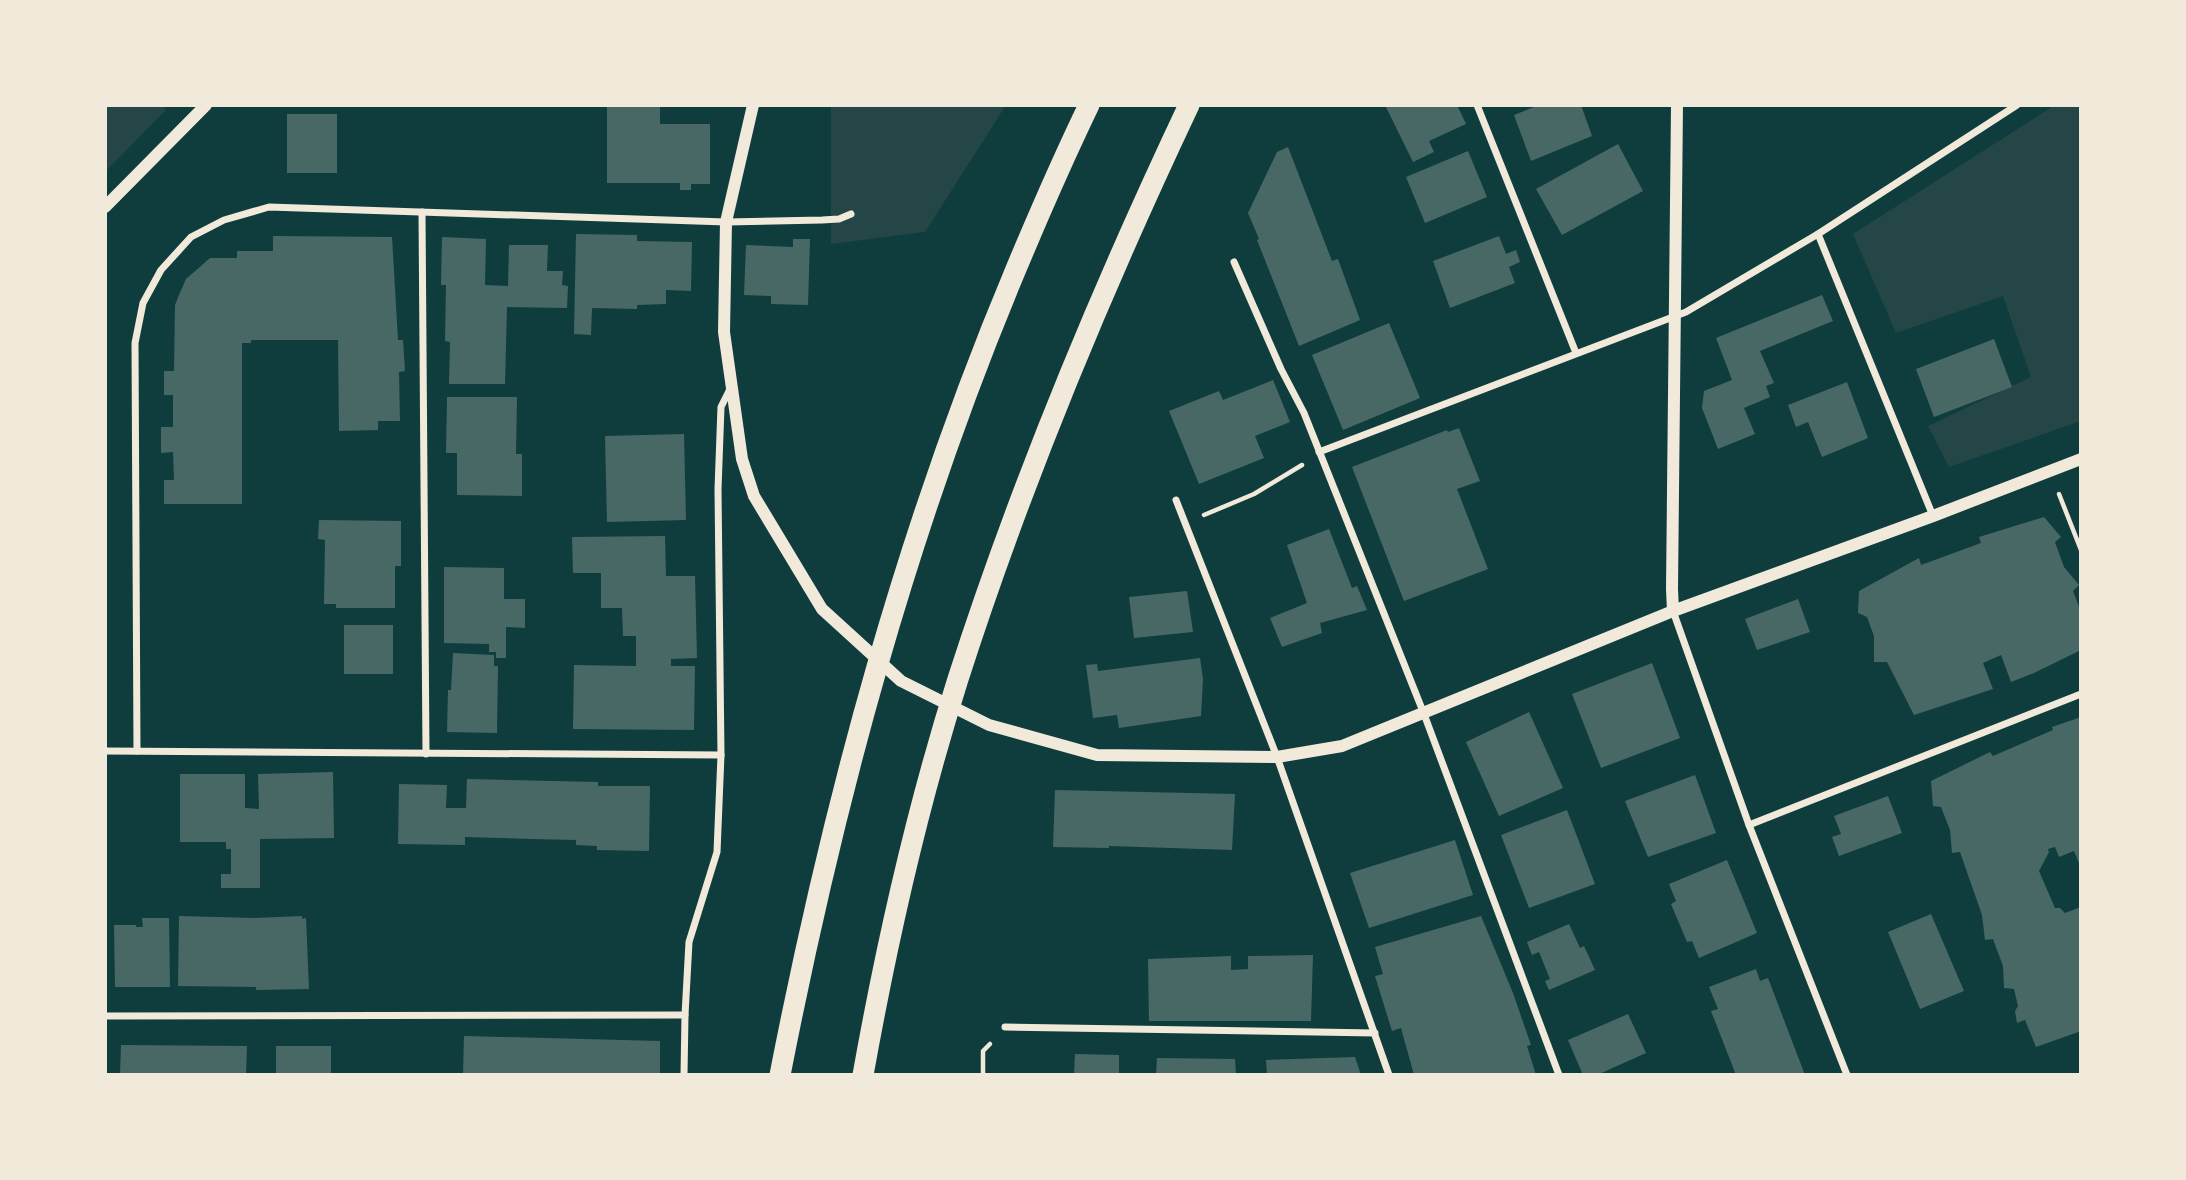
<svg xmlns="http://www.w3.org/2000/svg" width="2186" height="1180" font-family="'IBM Plex Sans',sans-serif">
<rect width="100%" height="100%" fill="#0f3d3e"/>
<!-- green -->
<g fill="#244646">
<path d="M105 105H165V111L105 172Z"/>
<path d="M831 105H1006L925 232 831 244Z"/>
<path d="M2055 105H2081V421L1949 467 1928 426 2031 377 2003 296 1896 333 1853 234Z"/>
</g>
<!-- building -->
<g fill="#486865">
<path d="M607 105H660V124H710V184H691V190H680V183H607Z"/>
<path d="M1385 105H1457L1466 124 1429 141 1434 152 1413 162Z"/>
<path d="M1539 105H1581L1592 136 1531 161 1514 115Z"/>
<rect x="287" y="114" width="50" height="59"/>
<path d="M1618 144 1643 191 1562 235 1536 189Z"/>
<path d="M1288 147 1332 261 1338 259 1360 320 1299 346 1257 240 1259 239 1248 213 1277 152Z"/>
<path d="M1468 151 1487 197 1425 223 1406 177Z"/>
<path d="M576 234 637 235V241L692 242 691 291 666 290V304L637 305V309L592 308 591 335 574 334Z"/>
<path d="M273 236 392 237 398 340H403L405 371 399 372 400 421H378V430L339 431 338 340H251V343H242V504H164V480H174L173 452 161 453V427H173V395H164V371H174L175 305 179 295 186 279 210 258H237V251H273Z"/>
<path d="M1499 236 1506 254 1516 250 1520 262 1509 267 1515 283 1450 308 1433 261Z"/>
<path d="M442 237 486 239 485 285 508 286 509 245H548L547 271H563L562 285 568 286 567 308 507 307 505 384H449L450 342 445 341 446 285H441Z"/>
<path d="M793 239H810L808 305 771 304V296L744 295 746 245 793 247Z"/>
<path d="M1822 295 1833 321 1760 351 1774 383 1766 386 1770 397 1744 408 1755 434 1718 449 1702 408 1704 391 1732 380 1716 338Z"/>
<path d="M1389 323 1420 398 1343 430 1312 355Z"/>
<path d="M1994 339 2012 387 1934 417 1916 369Z"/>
<path d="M1273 380 1290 422 1255 436 1264 458 1199 484 1169 411 1219 391 1223 400Z"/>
<path d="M1847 382 1868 438 1822 457 1808 422 1796 427 1788 405Z"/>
<path d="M447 397H517L516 454H522V496L457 495V453H446Z"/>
<path d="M1459 428 1480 481 1457 489 1488 569 1404 601 1352 467 1447 430 1448 432Z"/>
<path d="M684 434 686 520 607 522 605 436Z"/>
<path d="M2044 517 2061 537 2055 542 2064 567 2079 585 2073 591 2081 612V650L2034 673 2011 682 2001 655 1983 663 1993 689 1914 715 1887 662H1874V636L1867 617 1858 613 1859 591 1919 558 1921 565 1981 543 1979 537Z"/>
<path d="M319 520 401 521V566H395V608H336V604H324L325 540 318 539Z"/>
<path d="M1329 529 1352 588 1357 586 1367 610 1320 623 1322 633 1282 647 1270 618 1307 603 1287 545Z"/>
<path d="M665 536 666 576H695L697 658 671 659V666H695L694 730 573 729 574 665 636 666V636H623L622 608H601V573H573L572 537Z"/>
<path d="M444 567 504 568V599H525V628L506 627V658H496V652H489V644L444 643Z"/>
<path d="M1187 591 1193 632 1134 638 1129 597Z"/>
<path d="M1798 599 1810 632 1757 650 1745 619Z"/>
<rect x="344" y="625" width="49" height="49"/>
<path d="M453 653 494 655V666H498L497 733 447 732 448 690H451Z"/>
<path d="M1200 658 1203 679 1201 716 1119 728 1117 715 1093 718 1086 665 1097 664 1098 671Z"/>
<path d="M1652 663 1680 738 1601 768 1572 694Z"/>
<path d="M1529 712 1563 788 1499 816 1466 742Z"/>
<path d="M2081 717V868L2074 851 2059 857 2055 847 2048 849 2049 852 2039 871 2055 908H2060L2065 913 2081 907V1031L2036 1047 2025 1020 2017 1023 2015 1011 2018 1006 2014 989 2004 988 2003 966 1993 939 1985 940 1982 915 1960 852 1952 853 1950 830 1941 807 1933 806 1931 781 1990 752 1993 756 2053 730 2052 727Z"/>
<path d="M333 772 334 838 260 839V888H221V874H231V849H226V842H180V774H245V808L259 809 258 774Z"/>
<path d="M1695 775 1716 833 1648 857 1625 801Z"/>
<path d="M467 779 598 782V786H650L649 851 597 850V846L576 845V840L531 839 465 837V845L398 844 399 784 447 785 446 808H466Z"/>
<path d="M1055 790 1235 794 1232 850 1109 846V848L1053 847Z"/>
<path d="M1888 796 1902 833 1839 856 1832 837 1841 834 1834 816Z"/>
<path d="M1567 810 1595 884 1529 908 1501 835Z"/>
<path d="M1455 840 1473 895 1369 928 1350 873Z"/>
<path d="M1727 860 1757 933 1699 958 1692 941 1687 942 1671 904 1676 901 1669 884Z"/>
<path d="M1931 914 1964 991 1920 1009 1888 932Z"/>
<path d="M179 916 255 918 302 916V919L306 918 309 989 256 990V987L178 986Z"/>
<path d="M1481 916 1513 993 1531 1045 1527 1046 1536 1075H1414L1401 1028 1392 1031 1375 976 1383 974 1375 947Z"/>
<path d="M142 918H169L170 987H115L114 925H136V927H143Z"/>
<path d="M1569 924 1580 948 1584 946 1595 970 1549 990 1545 981 1550 979 1539 952 1532 955 1527 942Z"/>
<path d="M1313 955 1311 1021H1149L1148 959 1231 956V970L1248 969V956Z"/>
<path d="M1756 969 1760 981 1768 978 1805 1075H1736L1711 1011 1718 1009 1709 987Z"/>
<path d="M1628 1014 1646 1053 1597 1075H1583L1568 1040Z"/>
<path d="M464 1036 660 1041V1075H463Z"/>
<path d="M121 1045 247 1046 246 1075H120Z"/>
<rect x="276" y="1046" width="55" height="29"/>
<path d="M1075 1054 1119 1055V1075H1074Z"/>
<path d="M1355 1057 1361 1075H1267L1266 1060Z"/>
<path d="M1157 1058 1235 1059 1236 1075H1156Z"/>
</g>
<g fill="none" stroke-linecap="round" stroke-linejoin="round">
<!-- path -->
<g stroke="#f1e9da" stroke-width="4.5">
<path d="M2059 494 2081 550"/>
<path d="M1204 515 1254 494 1302 465"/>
<path d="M983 1075V1051L990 1044"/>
</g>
<!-- minor -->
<g stroke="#f1e9da" stroke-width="7">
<path d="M1477 105 1576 353"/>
<path d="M422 212 426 754"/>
<path d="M1818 234 1933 516"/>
<path d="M1234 262 1281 369 1304 413 1424 714 1559 1075"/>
<path d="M1319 452 1686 312 1818 234 2017 105"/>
<path d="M1176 500 1277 757 1389 1075"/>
<path d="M1673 611 1749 825 1847 1075"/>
<path d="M105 751 721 755"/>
<path d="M137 751 135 343 143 303 161 270 191 237 224 220 269 207 726 222 822 220 839 219 851 214"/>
<path d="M1749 825 2081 694"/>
<path d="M105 1016 685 1015"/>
<path d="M1005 1027 1375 1033"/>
<path d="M684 1075 685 1015 689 942 717 852 721 755 718 489 721 407 730 389"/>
</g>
<!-- tertiary -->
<g stroke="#f1e9da" stroke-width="12">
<path d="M753 105 726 222 724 332 742 459 754 496 822 609 901 681 989 725 1097 755 1277 757 1342 746 1673 611 1933 516 2081 459"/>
<path d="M105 207 206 105"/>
<path d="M1673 611 1672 589 1677 105"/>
</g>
<!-- motorway -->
<g stroke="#f1e9da" stroke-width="21">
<path d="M780 1075C834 799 907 528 1016 269 1039 214 1063 159 1089 105"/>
<path d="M863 1075C887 941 917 808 958 679 1021 483 1101 291 1189 105"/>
</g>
</g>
<!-- border -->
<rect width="2186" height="1180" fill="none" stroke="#f1e9da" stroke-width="214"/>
</svg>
